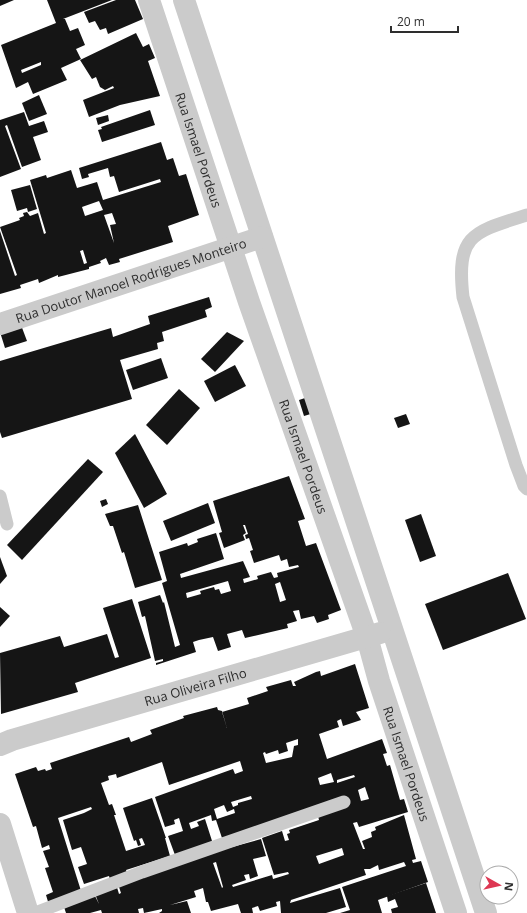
<svg xmlns="http://www.w3.org/2000/svg" width="527" height="913" font-family="'Open Sans',sans-serif">
<rect width="100%" height="100%" fill="#fff"/>
<!-- building -->
<g fill="#151515" fill-rule="evenodd">
<path d="M0 0H14L0 6Z"/>
<path d="M47 0H112L63 19H65L70 31 78 28 85 45 76 49 81 59 61 68 67 80 33 94 28 82 16 88 1 45 56 23ZM41 62V65L22 73 21 70Z"/>
<path d="M116 0H135L143 19 108 34 106 28 100 30 95 21 89 23 84 12Z"/>
<path d="M136 33 143 47 149 44 155 58 148 61 160 96 120 105 89 117 83 100 114 88 113 86 105 90 100 87 96 77 92 79 80 60Z"/>
<path d="M39 95 47 114 29 121 22 103Z"/>
<path d="M150 110 155 125 102 142 98 130 102 129 101 127Z"/>
<path d="M24 112 29 126 44 121 48 132 33 137 41 160 22 167 7 125 5 126 21 169 0 177V120Z"/>
<path d="M108 115 109 121 98 125 96 118Z"/>
<path d="M161 142 167 160 173 158 179 176 186 174 199 215 168 226 173 242 119 259 120 262 109 265 106 258 100 261 101 263 89 267V269L58 277V275L39 283 38 279 20 285 21 288 0 294V231L15 276 17 275 0 227 20 220 19 218 24 216 23 213 27 212 30 216 38 213 44 234 46 233 30 180 46 175 47 178 71 170 77 188 97 182 103 200 161 182 160 179 119 192 114 176 110 177 108 168 88 174 89 177 82 179 79 168ZM99 201 103 210 85 216 82 207ZM112 213 116 224 110 225 114 243 104 215ZM83 250 87 263 84 264 80 251Z"/>
<path d="M30 185 37 209 28 212 27 208 17 211 11 190Z"/>
<path d="M209 297 212 307 205 310 207 317 162 332 164 341 157 343 158 349 120 360 132 399 2 438 0 432V361L111 328 113 337 150 324 148 316Z"/>
<path d="M21 325 27 341 5 348 0 332Z"/>
<path d="M227 332 244 341 215 372 201 359Z"/>
<path d="M161 358 168 378 133 390 126 370Z"/>
<path d="M235 365 246 386 215 402 204 381Z"/>
<path d="M179 389 200 408 167 445 146 425Z"/>
<path d="M311 396 314 413 304 416 299 400Z"/>
<path d="M406 414 410 424 398 428 394 418Z"/>
<path d="M135 434 167 494 144 508 115 453Z"/>
<path d="M88 459 103 472 22 560 7 545Z"/>
<path d="M289 476 305 519 298 521 306 546 316 543 341 610 328 615 329 619 317 623 314 616 301 619 299 610 293 611 297 621 287 624 288 628 245 638 242 630 227 634 231 647 218 651 213 637 199 640 193 642 196 652 156 665V663L163 661V659L155 661 145 616 142 617 138 602 160 595 163 603 164 602 175 647 180 645 162 583 167 581 159 552 187 543 188 546 198 542 197 539 216 533 224 559 180 574 181 578 243 561 250 577 243 579 244 583 258 579 257 576 271 572 274 578 278 577 277 573 299 567 298 565 289 567 287 559 281 561 279 555 254 563 250 551 253 550 249 538 246 539 245 535 248 534 245 525H243L246 533 243 535 245 540 224 548 219 533 222 532 213 501ZM228 581 231 591 221 594 219 589 215 590 214 587 200 591 201 594 187 598 186 593ZM280 582 286 600 280 602 275 584Z"/>
<path d="M106 499 108 504 102 507 100 501Z"/>
<path d="M208 503 215 523 171 541 163 521Z"/>
<path d="M138 505 162 580 135 588 124 552 122 553 113 526H110L105 514Z"/>
<path d="M421 514 436 556 420 562 405 520Z"/>
<path d="M0 557 7 576 0 584Z"/>
<path d="M508 573 526 619 443 650 425 604Z"/>
<path d="M132 599 151 658 75 683 78 692 1 714 0 653 60 636 64 647 107 634 115 658 119 657 103 608Z"/>
<path d="M0 607 10 616 0 627Z"/>
<path d="M355 664 369 708 356 712 361 720 343 726 341 719 337 721 339 727 319 734 327 759 382 739 387 753 383 754 387 766 390 765 400 800 404 799 408 812 359 827 357 822 353 823 363 849H365L362 841 372 837 371 832 376 830 375 827 404 815 416 859 412 860 413 863 421 861 428 882 378 900 382 913H340L350 910 342 887 406 866 404 862 379 870 378 865 370 869H364L366 875 291 900 290 903 340 888 346 907 326 913H281L280 901 276 902 277 906 260 911 258 906 252 908 253 913H241L238 904 211 911 208 902H206L203 888 194 891 196 897 170 905 187 901 191 913H159L162 911V909L144 913 143 908 138 909 139 913H102L101 910 90 913H66L63 904 94 894 99 904 95 894 116 884 119 894 121 893 118 884 225 849 261 839 266 856 253 859 258 876 250 879 249 874 244 875 246 880 232 885 233 887 272 875 273 879 289 874 288 872 274 875 262 838 282 831 285 841 289 840 287 834 290 833 289 830 319 820 318 816 222 838 216 820 212 821 211 815 189 823 191 829 199 826 197 822 205 819 213 844 175 855 168 836 183 831 179 818 174 820 175 824 165 827 155 797 233 769 235 774 243 771 240 761 169 785 162 762 117 778 116 774 108 776 109 780 101 783 109 805 112 804 116 815H114L126 851 145 845 142 838 139 839 141 845 138 846 136 840 134 841 123 808 152 798 166 838H165L170 856 126 870 128 876 111 883 109 876 84 884 78 867 87 864 81 847 72 850 63 820 84 813 92 809 91 807 58 818 82 894 49 905 46 895 53 892 45 868 49 867 43 851 50 849 49 845 42 848 36 826 33 827 15 774 36 767 38 771 45 769 46 771 52 769 50 763 129 737 131 742 152 734 150 730 184 718 183 716 217 707 218 710 222 711 227 728 222 712 249 704 247 698 268 691 266 687 291 680 293 686H296L294 682 316 672 320 671 321 676ZM298 739V745L294 746 292 757 266 763 263 753 265 752 266 754 278 750 279 754 288 751 286 743ZM331 773 334 782 320 785 318 778ZM354 775 355 777 337 783V780ZM365 787 369 799 361 801 358 790ZM251 796 252 799 238 803V805L233 807 231 802ZM224 805 227 812 234 809 235 813 217 819 214 809ZM342 848 344 855 319 864 316 856ZM216 862 223 887 222 888 213 863Z"/>
<path d="M426 883 436 913H392L391 909 398 907 395 899 388 902 387 896Z"/>
</g>
<g fill="none" stroke-linecap="round" stroke-linejoin="round">
<!-- lane -->
<g stroke="#cbcbcb" stroke-width="13">
<path d="M527 215C473 232 456 234 463 297L516 465 524 486 527 489"/>
<path d="M0 496 7 524"/>
<path d="M35 913 142 872 344 802"/>
</g>
<!-- street -->
<g stroke="#cbcbcb" stroke-width="22">
<path id="s1" d="M149 0 249 302 367 637 379 681 456 913"/>
<path d="M184 0 486 913"/>
<path id="s2" d="M0 324 262 237"/>
<path id="s3" d="M0 745 12 740 380 633"/>
<path d="M0 824 28 913"/>
</g>
</g>
<g text-anchor="middle" dominant-baseline="central" stroke-width="4" stroke-linejoin="round" paint-order="stroke">
<!-- street labels -->
<g font-size="13" fill="#2e2e2e" stroke="#fff">
<text stroke="none"><textPath href="#s1" startOffset="158">Rua Ismael Pordeus</textPath></text>
<text stroke="none"><textPath href="#s2" startOffset="138">Rua Doutor Manoel Rodrigues Monteiro</textPath></text>
<text stroke="none"><textPath href="#s1" startOffset="482">Rua Ismael Pordeus</textPath></text>
<text stroke="none"><textPath href="#s3" startOffset="204">Rua Oliveira Filho</textPath></text>
<text stroke="none"><textPath href="#s1" startOffset="806">Rua Ismael Pordeus</textPath></text>
</g>
</g>
<!-- north arrow -->
<g transform="translate(499 885) rotate(98)"><circle r="19" fill="#ffffff" stroke="#ababab"/>
<path d="M0-3L7 15L0 10L-7 15Z" fill="#de3753"/>
<text y="-6" font-size="11" font-weight="bold" text-anchor="middle" fill="#2e2e2e">N</text>
</g>
<!-- scale -->
<path d="M391 26v6h67v-6" fill="none" stroke="#2e2e2e" stroke-width="2"/>
<text x="397" y="26" font-size="12" fill="#2e2e2e" stroke="#ffffff" stroke-width="3" paint-order="stroke">20 m</text>
</svg>
